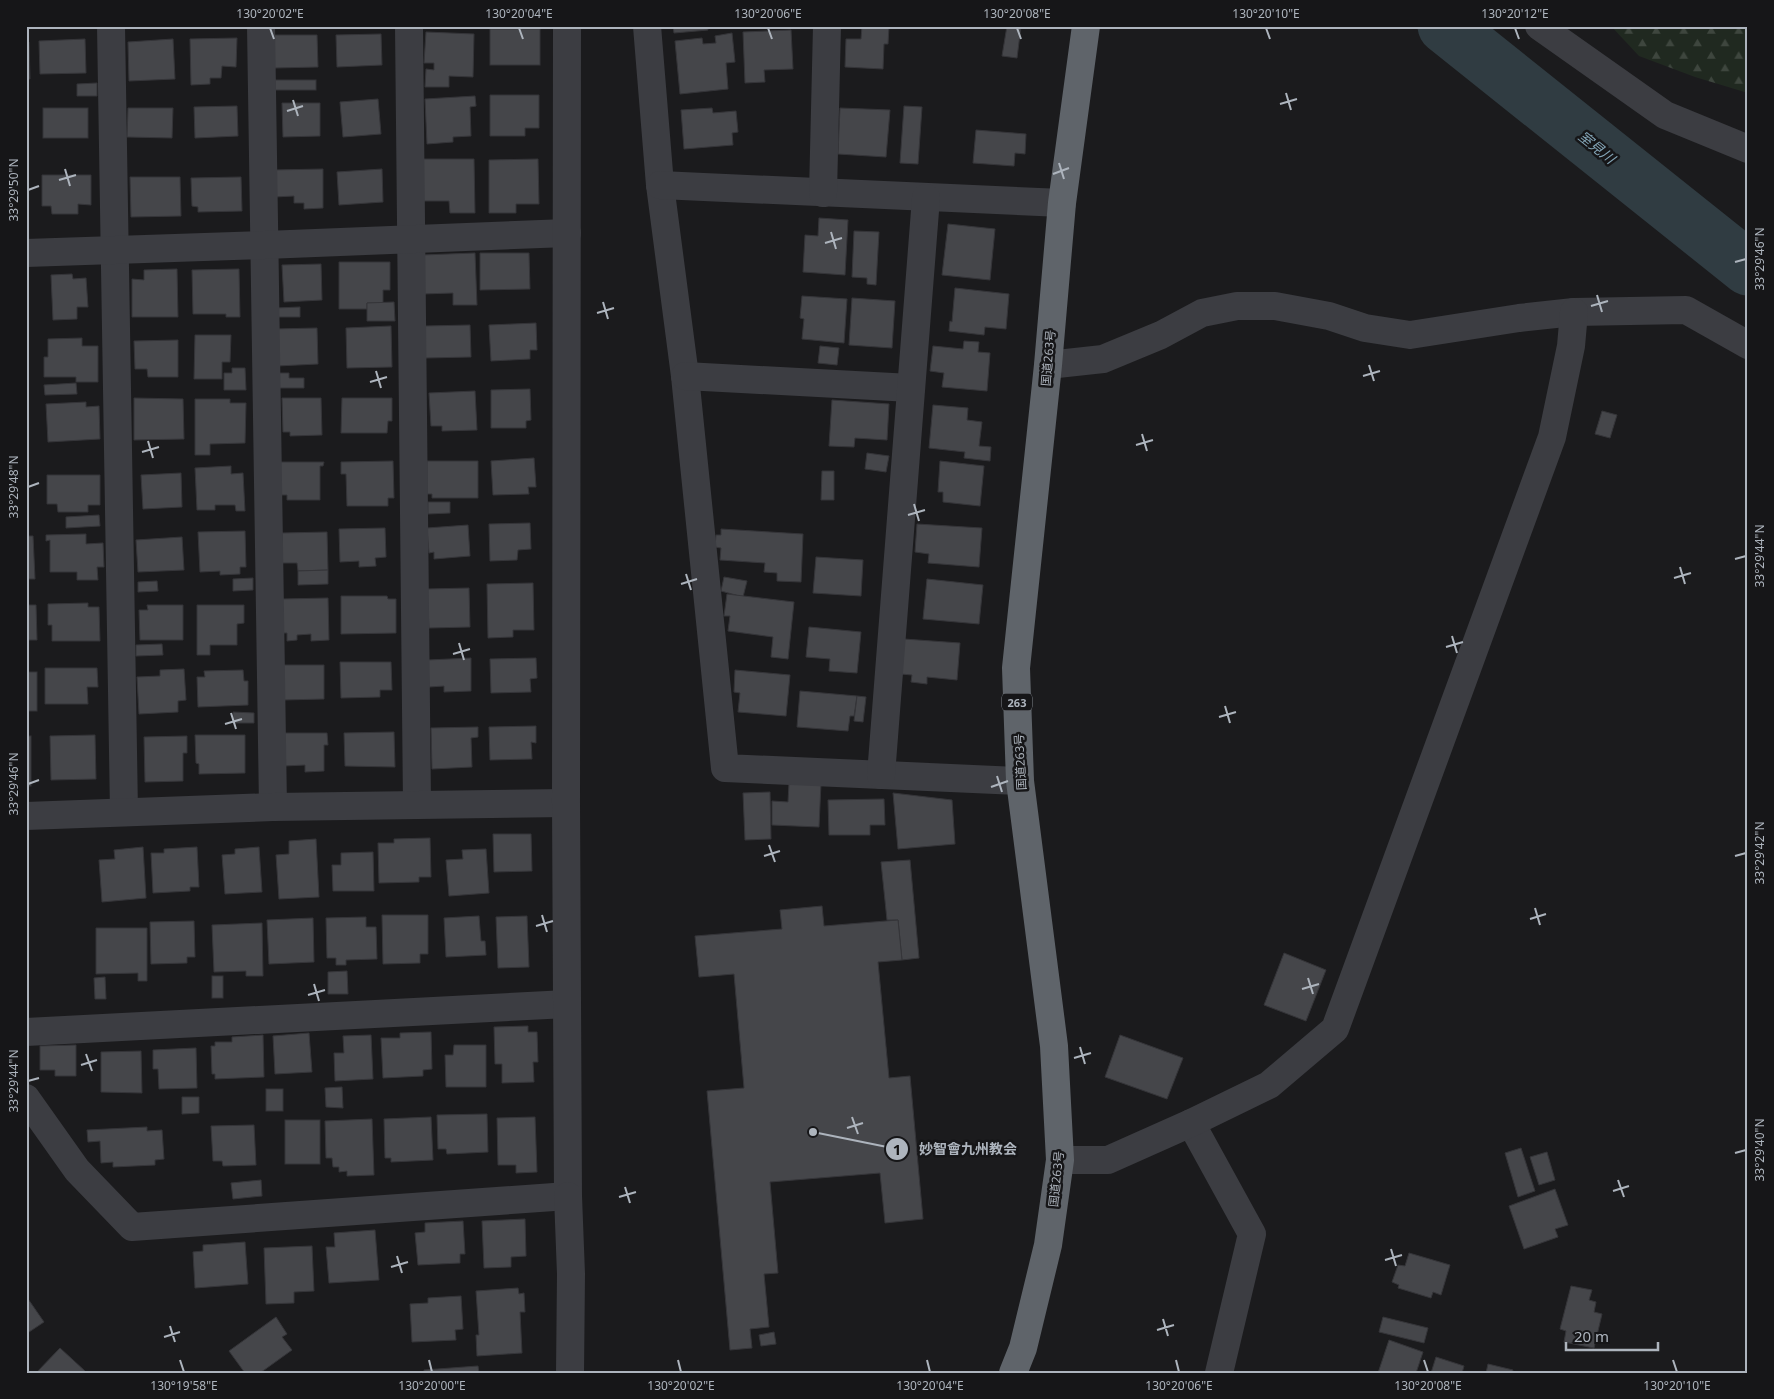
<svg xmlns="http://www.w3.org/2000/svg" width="1774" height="1399" font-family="'Noto Sans','Noto Sans JP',sans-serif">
<defs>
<pattern id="forest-firs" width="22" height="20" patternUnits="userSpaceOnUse" patternTransform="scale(1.25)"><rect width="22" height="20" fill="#202920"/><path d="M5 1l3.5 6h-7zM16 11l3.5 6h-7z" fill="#3e463e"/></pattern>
</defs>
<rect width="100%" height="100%" fill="#1b1b1d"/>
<!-- forest -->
<path fill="url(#forest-firs)" d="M1611 26H1748V93L1695 77 1639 56Z"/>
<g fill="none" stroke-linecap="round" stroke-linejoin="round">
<!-- river -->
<path stroke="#303c42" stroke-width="55" d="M1445 26 1748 268"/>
</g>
<!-- building -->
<g fill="#45464a" stroke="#353539">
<path d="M673 26H707L708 30 674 33Z"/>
<path d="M862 26H889L888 44H884L883 69 845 67 846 39H861Z"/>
<path d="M1007 26H1021L1017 58 1002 56Z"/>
<rect x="490" y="29" width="50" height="36"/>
<path d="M791 30 793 69 764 70 765 82 745 83 743 32Z"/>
<path d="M426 32 474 34 473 77 449 76V87H425L426 69 434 70V63H424Z"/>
<path d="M732 33 735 62 726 63 728 89 680 94 675 41 702 38 703 44 716 43 715 36Z"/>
<path d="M381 34 382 65 337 67 336 35Z"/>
<path d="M273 35H317L318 67 274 68Z"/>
<path d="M237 38 236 67 222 66 221 78H210V84L191 85 190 39Z"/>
<path d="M85 39 86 73 40 74 39 41Z"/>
<path d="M173 39 175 79 129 81 128 42Z"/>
<path d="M26 42H29L30 79H26Z"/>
<rect x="275" y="80" width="41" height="10"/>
<path d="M97 83V96H77V84Z"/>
<path d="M490 95H539V128H525V136H490Z"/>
<path d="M475 96 476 106 470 107 471 136 453 137V142L427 144 425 99Z"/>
<path d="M378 99 381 134 343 137 340 102Z"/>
<path d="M282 103H320V136L283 137Z"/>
<path d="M237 106 238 136 195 138 194 107Z"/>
<path d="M904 106 922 107 918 164 900 163Z"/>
<rect x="43" y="108" width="45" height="30"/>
<path d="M128 108H173L172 138 127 137Z"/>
<path d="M712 108 713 113 736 111 738 132 732 133 733 145 684 149 681 110Z"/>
<path d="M840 108 890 110 886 157 838 154Z"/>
<path d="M976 130 1026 134 1025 154 1015 153 1014 166 973 163Z"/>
<path d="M420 159H474L475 213H450L449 201H420Z"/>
<path d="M538 159 539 204H516V213H489V160Z"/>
<path d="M323 169V208L304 209V203H294V196L274 197 273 170Z"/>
<path d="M382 169 383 202 339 205 337 172Z"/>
<path d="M42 175H91V205L78 204V214H52L51 206H42Z"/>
<path d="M130 177H180L181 216 131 217Z"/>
<path d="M241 177 242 211 198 212V207L192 206 191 178Z"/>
<path d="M819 218 848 220 845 275 803 272 805 235 818 236Z"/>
<path d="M948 224 995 229 990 280 942 275Z"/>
<path d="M854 231 879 232 876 285 867 284V278L852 277Z"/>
<path d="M475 253 477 305H453V293L422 294V255Z"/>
<path d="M480 253H529L530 289 480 290Z"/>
<path d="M339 262H390V290H383V303H367V309H339Z"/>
<path d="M321 264 322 300 284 302 282 265Z"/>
<path d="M177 269 178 317H132V279L144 280V270Z"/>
<path d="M239 269 240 317H226V314H193L192 270Z"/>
<path d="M72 274 73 279 86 278 88 307H77V319L53 320 51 275Z"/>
<path d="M955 288 1009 294 1006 329 985 327 984 335 949 331 950 321 952 322Z"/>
<path d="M802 296 847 299 844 343 802 339 804 319 800 318Z"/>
<path d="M852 298 895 301 892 348 849 345Z"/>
<path d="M394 302 395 321H367V303Z"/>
<path d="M300 307V317H276V308Z"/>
<path d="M536 323 537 350H530V359L491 361 489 325Z"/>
<path d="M470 325 471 357 425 358V326Z"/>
<path d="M391 326 392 367 347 368 346 328Z"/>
<path d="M317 328 318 364 277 366 275 329Z"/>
<path d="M195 335H231L230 362H222V379H194Z"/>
<path d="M82 338V346H98V382H76V377H44V357H48V339Z"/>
<path d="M178 340V377H148L147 369H135L134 341Z"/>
<path d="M964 341 979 342 978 352 990 353 987 391 942 387 944 373 930 371 933 346 963 349Z"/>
<path d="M820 346 839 348 837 365 818 363Z"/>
<path d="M232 368H245L246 390H224V373H232Z"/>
<path d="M278 373H289V378H304V388H278Z"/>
<path d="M76 383 77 394 45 395 44 385Z"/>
<path d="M530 389 531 420 526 421V428H491V390Z"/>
<path d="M475 391 477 430 442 431V426H431L429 393Z"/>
<path d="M134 398 183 399 184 439 134 440Z"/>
<path d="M282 398H321L322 435 290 436V432H283Z"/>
<path d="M342 398H392V421H388L387 433H341Z"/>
<path d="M195 399H230V403H246L245 443 210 444V455H195Z"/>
<path d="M832 400 889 404 887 440 855 438 854 447 829 446Z"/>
<path d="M86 402V407L99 406 100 439 48 442 46 404Z"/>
<path d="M933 405 968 408 967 420 982 422 979 446 991 447 990 461 964 458 965 452 929 448Z"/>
<path d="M1602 411 1617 415 1610 438 1595 434Z"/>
<path d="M867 453 889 456 886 472 865 469Z"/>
<path d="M534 458 536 487H528L529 494 493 495 491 461Z"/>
<path d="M393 461 394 498H388V506H347L346 474H341V462Z"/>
<path d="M427 461H478V498H432V494H427Z"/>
<path d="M940 461 984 466 980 506 943 502V492H938Z"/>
<path d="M279 462H324L323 466H320V500H287V495H279Z"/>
<path d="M231 466V474L243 473 245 511H236L235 505H215V510H197L195 468Z"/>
<path d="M822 471H834V500H821Z"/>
<path d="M181 473 182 507 143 509 141 475Z"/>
<path d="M47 475H100V505H88V512H58L57 504H47Z"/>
<path d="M428 502H450V513L428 514Z"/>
<path d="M99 515 100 526 66 528V517Z"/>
<path d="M530 523 531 549 518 550 517 560 490 561 489 524Z"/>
<path d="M917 524 982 528 979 567 928 563 929 554 915 552Z"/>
<path d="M468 525 470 556 434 559V552L429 553 427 528Z"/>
<path d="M385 528 386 557 375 558 376 566 359 567V561L340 562 339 529Z"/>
<path d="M721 529 803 534 801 582 777 581V573L764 572 765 563 720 560 721 548 715 547 716 535H721Z"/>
<path d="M245 531 246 567H240V574L220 575V571L200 572 198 532Z"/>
<path d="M327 532 328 570 298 571 297 563H282V533Z"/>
<path d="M86 534V544L103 543 104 567H97L98 580H77V572H50V540L46 541V535Z"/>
<path d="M26 536H33L35 579H26Z"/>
<path d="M182 537 184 570 138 572 136 540Z"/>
<path d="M816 557 863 560 861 596 813 593Z"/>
<path d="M328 570V584L298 585V571Z"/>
<path d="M724 577 747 581 743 597 721 591Z"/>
<path d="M253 578V590L233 591V579Z"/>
<path d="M927 579 983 585 979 624 923 619Z"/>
<path d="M157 581 158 591 138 592V582Z"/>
<path d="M533 583 534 630H513V637L488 638 487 584Z"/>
<path d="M469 588 470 627 429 628 427 589Z"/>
<path d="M727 594 794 602 788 659 771 657 773 637 728 631 730 616H724Z"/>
<path d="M341 596H387L388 599H396V633L341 634Z"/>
<path d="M328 598 329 640 311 641V634L297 635V640L287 641V633H283L282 599Z"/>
<path d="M88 603V607H99L100 641H52V625H48V604Z"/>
<path d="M26 605H36L37 640H26Z"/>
<path d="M147 605H183V640H140L139 610H148Z"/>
<path d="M197 605H244V623L237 624V645H210V655H197Z"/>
<path d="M809 627 861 632 857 673 829 671 830 659 806 657Z"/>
<path d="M904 639 960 643 957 680 927 677V684L911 682 912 675 901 674Z"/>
<path d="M162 644 163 655 136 656V645Z"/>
<path d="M471 658V691L444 692V686L429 687 428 660Z"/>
<path d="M536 658 537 678 530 679 531 692 491 693 490 659Z"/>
<path d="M340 662H391L392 690H380V697L341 698Z"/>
<path d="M283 665H324V699L283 700Z"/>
<path d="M45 668H97L98 687H87L88 704H45Z"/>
<path d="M184 669 186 700 178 701V712L139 714 137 677 160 676V670Z"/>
<path d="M243 670 244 681H248V705L198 707 197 677H205L204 671Z"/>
<path d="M735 670 790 675 786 716 738 712 740 693 734 692Z"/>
<rect x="26" y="672" width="11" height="39"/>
<path d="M800 691 857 696 854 716H850L848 731 797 727Z"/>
<path d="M857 696 866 697 863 722 854 721Z"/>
<path d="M233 712 254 713V723H233Z"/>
<path d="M536 726V743L531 742 532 759 490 760 489 727Z"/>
<path d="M478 727V737L471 738 472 767 432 769 431 728Z"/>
<path d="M394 732 395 767 345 766 344 733Z"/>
<path d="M283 733H327L328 745H324V771L305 772V765L284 766Z"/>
<path d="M95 735 96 779 51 780 50 736Z"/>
<path d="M195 735H245V773L199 774V764L196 763Z"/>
<rect x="26" y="736" width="5" height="50"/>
<path d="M187 736V753H183V781L145 782 144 737Z"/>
<path d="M789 783H821L819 827 772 825V801L788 802Z"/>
<path d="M770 792 771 839 745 840 743 793Z"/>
<path d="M893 793 952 800 955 844 898 849Z"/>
<path d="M884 799 885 825H870V835H829L828 800Z"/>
<path d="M493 834H531L532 871 494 872Z"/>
<path d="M430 838 431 877H419V882L379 883 378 843H394V839Z"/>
<path d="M316 839 319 897 279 899 276 855 289 854V841Z"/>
<path d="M143 847 146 898 102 902 99 860 115 859 114 850Z"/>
<path d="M197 847 199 887H190V891L153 893 151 853H164V849Z"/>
<path d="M259 847 262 892 225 894 222 855 235 854V849Z"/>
<path d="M486 849 489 893 449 896 446 860 463 859 462 850Z"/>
<path d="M373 852 374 891H333L332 865H341V853Z"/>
<path d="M910 860 919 958 902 960 898 920H887L881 862Z"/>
<path d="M822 906 824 926 898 920 902 960 878 962 889 1078 910 1076 923 1219 885 1223 880 1173 770 1182 778 1273 764 1274 769 1327 750 1329 752 1348 730 1350 707 1091 744 1088 734 974 699 977 695 936 782 929 780 910Z"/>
<path d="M382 915H428V954H420V963L383 964Z"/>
<path d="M479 916 481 941H485L486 955 446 957 444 918Z"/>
<path d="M527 916 529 967 498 968 496 917Z"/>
<path d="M366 917V927H376L377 959 346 960V965H336V958H327L326 918Z"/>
<path d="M313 918 314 962 269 964 267 920Z"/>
<path d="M194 921 195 957H187V963L151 964 150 922Z"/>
<path d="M262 923 263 976H246V971L214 972 212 925Z"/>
<path d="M96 928H147V981H138V973L96 974Z"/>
<path d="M1284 953 1326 970 1306 1021 1264 1005Z"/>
<path d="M347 971 348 994H328V972Z"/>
<rect x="212" y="976" width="11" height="22"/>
<path d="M105 977 106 999H95L94 978Z"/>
<path d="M528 1026V1032H537L538 1062H533L534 1082 502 1083V1064H495L494 1027Z"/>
<path d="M431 1032 432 1069 423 1070V1076L383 1078 381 1038H400V1033Z"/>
<path d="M309 1033 312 1072 275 1074 273 1036Z"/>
<path d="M263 1035 264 1077 215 1079V1074H212L211 1046H215V1042H232V1037Z"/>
<path d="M371 1035 373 1079 335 1081 334 1053H344L343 1036Z"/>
<path d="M1120 1035 1183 1058 1167 1099 1105 1077Z"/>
<path d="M76 1045V1076H55V1070H40V1046Z"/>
<path d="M454 1045H486V1087H446L445 1055H453Z"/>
<path d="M196 1048 197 1088 159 1089 158 1069H153V1050Z"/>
<path d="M141 1051 142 1093 101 1092V1052Z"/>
<path d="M342 1087 343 1108 326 1107 325 1088Z"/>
<rect x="266" y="1089" width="17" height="22"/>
<path d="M182 1097H199V1113L182 1114Z"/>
<path d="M487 1114 488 1152 447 1154 446 1149H438L437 1115Z"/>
<path d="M431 1117 433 1160 391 1162V1158H385L384 1119Z"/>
<path d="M535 1117 537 1172 516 1173V1165H498L497 1118Z"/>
<path d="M372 1119 374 1175 347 1176V1171L339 1172V1167H333L332 1158H326L325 1121Z"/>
<rect x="285" y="1120" width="35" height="44"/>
<path d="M254 1125 256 1165 223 1166 222 1161H213L211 1126Z"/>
<path d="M147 1127V1131L162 1130 164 1159 155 1160V1165L113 1167V1162L101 1163 100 1141 88 1142 87 1130Z"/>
<path d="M1521 1148 1535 1191 1518 1197 1505 1153Z"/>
<path d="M1547 1152 1555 1180 1539 1185 1530 1157Z"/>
<path d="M261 1180 262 1196 233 1199 231 1183Z"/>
<path d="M1555 1189 1568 1225 1555 1229 1558 1237 1524 1249 1509 1206Z"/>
<path d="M525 1219 526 1256 511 1257V1267L484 1268 482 1221Z"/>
<path d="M463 1221 465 1254H460V1263L418 1265 415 1233 425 1232V1223Z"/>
<path d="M375 1230 379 1280 329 1283 326 1247H335L334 1233Z"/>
<path d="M245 1242 248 1284 195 1288 193 1252 203 1251V1245Z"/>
<path d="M312 1246 314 1291 294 1292V1303L266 1304 264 1248Z"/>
<path d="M1409 1253 1450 1265 1441 1295 1433 1292 1431 1298 1398 1288 1399 1285 1392 1282 1398 1265 1405 1266Z"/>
<path d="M1571 1286 1592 1290 1589 1300 1596 1302 1594 1312 1602 1314 1594 1348 1564 1342 1566 1331 1560 1329Z"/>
<path d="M518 1288 519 1294 524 1293 525 1312H520L522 1353 477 1356 476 1335H479L476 1291Z"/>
<path d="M26 1296 44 1322 26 1334Z"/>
<path d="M461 1296 463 1329 455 1330 456 1340 412 1342 410 1304 428 1303V1298Z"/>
<path d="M276 1317 287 1334 282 1337 292 1350 260 1373H245L229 1351Z"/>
<path d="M1383 1317 1428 1328 1424 1343 1379 1332Z"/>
<path d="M774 1332 776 1344 761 1346 759 1335Z"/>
<path d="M1389 1340 1423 1352 1416 1373H1378Z"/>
<path d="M60 1348 85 1371 83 1373H36Z"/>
<path d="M1436 1357 1464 1366 1462 1373H1431Z"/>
<path d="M1488 1364 1513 1370 1512 1373H1486Z"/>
<path d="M478 1366 479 1373H424V1370Z"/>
</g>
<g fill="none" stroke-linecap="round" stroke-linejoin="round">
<!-- minor -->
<g stroke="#3c3d42" stroke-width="28">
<path d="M111 26 124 812"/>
<path d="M261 26 273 807"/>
<path d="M409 26 417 805"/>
<path d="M647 26 660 185 685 376 725 768 1020 781"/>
<path d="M1539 26 1665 115 1748 149"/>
<path d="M660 185 1062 203"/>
<path d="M823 193 827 26"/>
<path d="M26 253 265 245 567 233"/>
<path d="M1048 365 1103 359 1161 335 1202 313 1237 306H1275L1329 316 1365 328 1410 335 1519 318 1574 312 1686 310 1748 345"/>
<path d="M685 376 911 388"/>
<path d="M881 775 926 198"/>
<path d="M26 816 273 807 566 803"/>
<path d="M26 1032 567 1004"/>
<path d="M26 1098 77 1170 132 1227 568 1196 566 803 567 26"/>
<path d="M1191 1123 1252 1234 1219 1373"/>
<path d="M1060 1160H1108L1191 1123 1269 1085 1335 1029 1552 437 1571 346 1574 312"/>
<path d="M568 1196 571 1274 570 1373"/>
</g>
<!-- trunk -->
<path stroke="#5f646a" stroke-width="28" d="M1013 1373 1023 1348 1048 1245 1060 1160 1054 1046 1020 781 1016 668 1048 365 1062 203 1086 26"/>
</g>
<!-- ticks -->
<path fill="none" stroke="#adb4bd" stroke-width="2" d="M270 28 274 39M519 28 523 39M768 28 772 39M1017 28 1021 39M1266 28 1270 39M1515 28 1519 39M1286 93 1291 110M293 100 298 116M1280 104 1297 99M287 111 303 106M1059 163 1064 179M65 169 70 186M1053 174 1069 168M59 180 76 175M28 190 39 186M831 232 836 249M825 243 842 238M1735 262 1746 259M1597 295 1602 312M603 302 608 319M1591 306 1608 301M597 313 614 308M1369 365 1374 381M376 371 381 388M1363 376 1380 371M370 382 387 377M1142 434 1147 451M148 441 153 458M1136 445 1153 440M142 452 159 447M28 487 39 483M914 504 919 521M908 515 925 510M1735 559 1746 556M1680 567 1685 584M686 574 691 590M1674 578 1691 573M681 584 697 579M1452 636 1457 653M459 643 464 660M1446 647 1463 642M453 654 470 649M1225 706 1230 723M231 713 236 729M1219 717 1236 712M225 724 242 719M997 776 1002 792M28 784 39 780M991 787 1008 781M769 845 775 862M764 856 780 851M1735 856 1746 853M1535 908 1540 925M542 915 547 932M1530 919 1546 914M536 926 553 921M1308 978 1313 994M314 984 319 1001M1302 989 1319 984M308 995 325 990M1080 1047 1085 1064M86 1054 92 1071M1074 1058 1091 1053M81 1065 97 1060M28 1081 39 1078M852 1117 858 1134M847 1128 863 1123M1735 1153 1746 1150M1618 1180 1624 1197M625 1187 630 1203M1613 1191 1629 1186M619 1197 636 1192M1391 1249 1396 1266M397 1256 402 1273M1385 1260 1402 1255M391 1267 408 1262M1163 1319 1168 1336M170 1326 175 1342M1157 1330 1174 1325M164 1337 180 1332M180 1360 184 1372M429 1360 432 1372M678 1360 681 1372M927 1360 930 1372M1176 1360 1179 1372M1424 1360 1428 1372M1673 1360 1677 1372"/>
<g text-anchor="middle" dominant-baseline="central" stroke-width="5" stroke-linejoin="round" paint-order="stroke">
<!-- shield labels -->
<rect fill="#161618" stroke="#80858c" stroke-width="1" x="1002" y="693.5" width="30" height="17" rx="4"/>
<g font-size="11" font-weight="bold" fill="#adb4bd">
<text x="1017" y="702">263</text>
</g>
<!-- street labels -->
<g font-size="12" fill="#adb4bd" stroke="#161618">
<text transform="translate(1048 358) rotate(-85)">国道263号</text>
<text transform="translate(1020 762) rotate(-93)">国道263号</text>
<text transform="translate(1056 1179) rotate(-84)">国道263号</text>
</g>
<!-- water labels -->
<g font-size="14" font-style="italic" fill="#84a6b8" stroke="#161618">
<text transform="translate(1597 147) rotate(39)">室見川</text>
</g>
</g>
<!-- callouts -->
<path fill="none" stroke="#adb4bd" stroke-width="2" d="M813 1132L897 1149"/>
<g fill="#adb4bd" stroke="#161618" stroke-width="2">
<circle cx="813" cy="1132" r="5"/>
<circle cx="897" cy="1149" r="12"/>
</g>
<g font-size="15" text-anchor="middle" font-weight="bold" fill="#111">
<text x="897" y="1155">1</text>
</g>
<g font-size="14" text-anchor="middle" font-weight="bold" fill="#adb4bd" stroke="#161618" stroke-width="5" stroke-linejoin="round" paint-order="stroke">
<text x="968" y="1154">妙智會九州教会</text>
</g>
<!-- border -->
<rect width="1774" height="1399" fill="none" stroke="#161618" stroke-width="55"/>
<!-- scale -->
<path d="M1566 1342v8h92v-8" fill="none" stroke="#adb4bd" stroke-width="2.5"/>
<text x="1574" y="1342" font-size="15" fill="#adb4bd" stroke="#161618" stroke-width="4" paint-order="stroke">20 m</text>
<rect x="28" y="28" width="1718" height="1344" fill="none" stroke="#adb4bd" stroke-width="2"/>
<g font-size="12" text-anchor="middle" fill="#adb4bd">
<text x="270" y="18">130°20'02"E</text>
<text x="519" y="18">130°20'04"E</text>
<text x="768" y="18">130°20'06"E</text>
<text x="1017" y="18">130°20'08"E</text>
<text x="1266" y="18">130°20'10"E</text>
<text x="1515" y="18">130°20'12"E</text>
<text transform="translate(14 190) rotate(-90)" y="4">33°29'50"N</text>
<text transform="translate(1760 259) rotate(-90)" y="4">33°29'46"N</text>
<text transform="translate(14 487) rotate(-90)" y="4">33°29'48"N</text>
<text transform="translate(1760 556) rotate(-90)" y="4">33°29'44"N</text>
<text transform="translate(14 784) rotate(-90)" y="4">33°29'46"N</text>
<text transform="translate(1760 853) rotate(-90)" y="4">33°29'42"N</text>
<text transform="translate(14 1081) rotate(-90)" y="4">33°29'44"N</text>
<text transform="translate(1760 1150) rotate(-90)" y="4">33°29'40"N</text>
<text x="184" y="1390">130°19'58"E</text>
<text x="432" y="1390">130°20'00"E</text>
<text x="681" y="1390">130°20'02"E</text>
<text x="930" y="1390">130°20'04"E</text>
<text x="1179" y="1390">130°20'06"E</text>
<text x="1428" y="1390">130°20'08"E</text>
<text x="1677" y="1390">130°20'10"E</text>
</g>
</svg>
